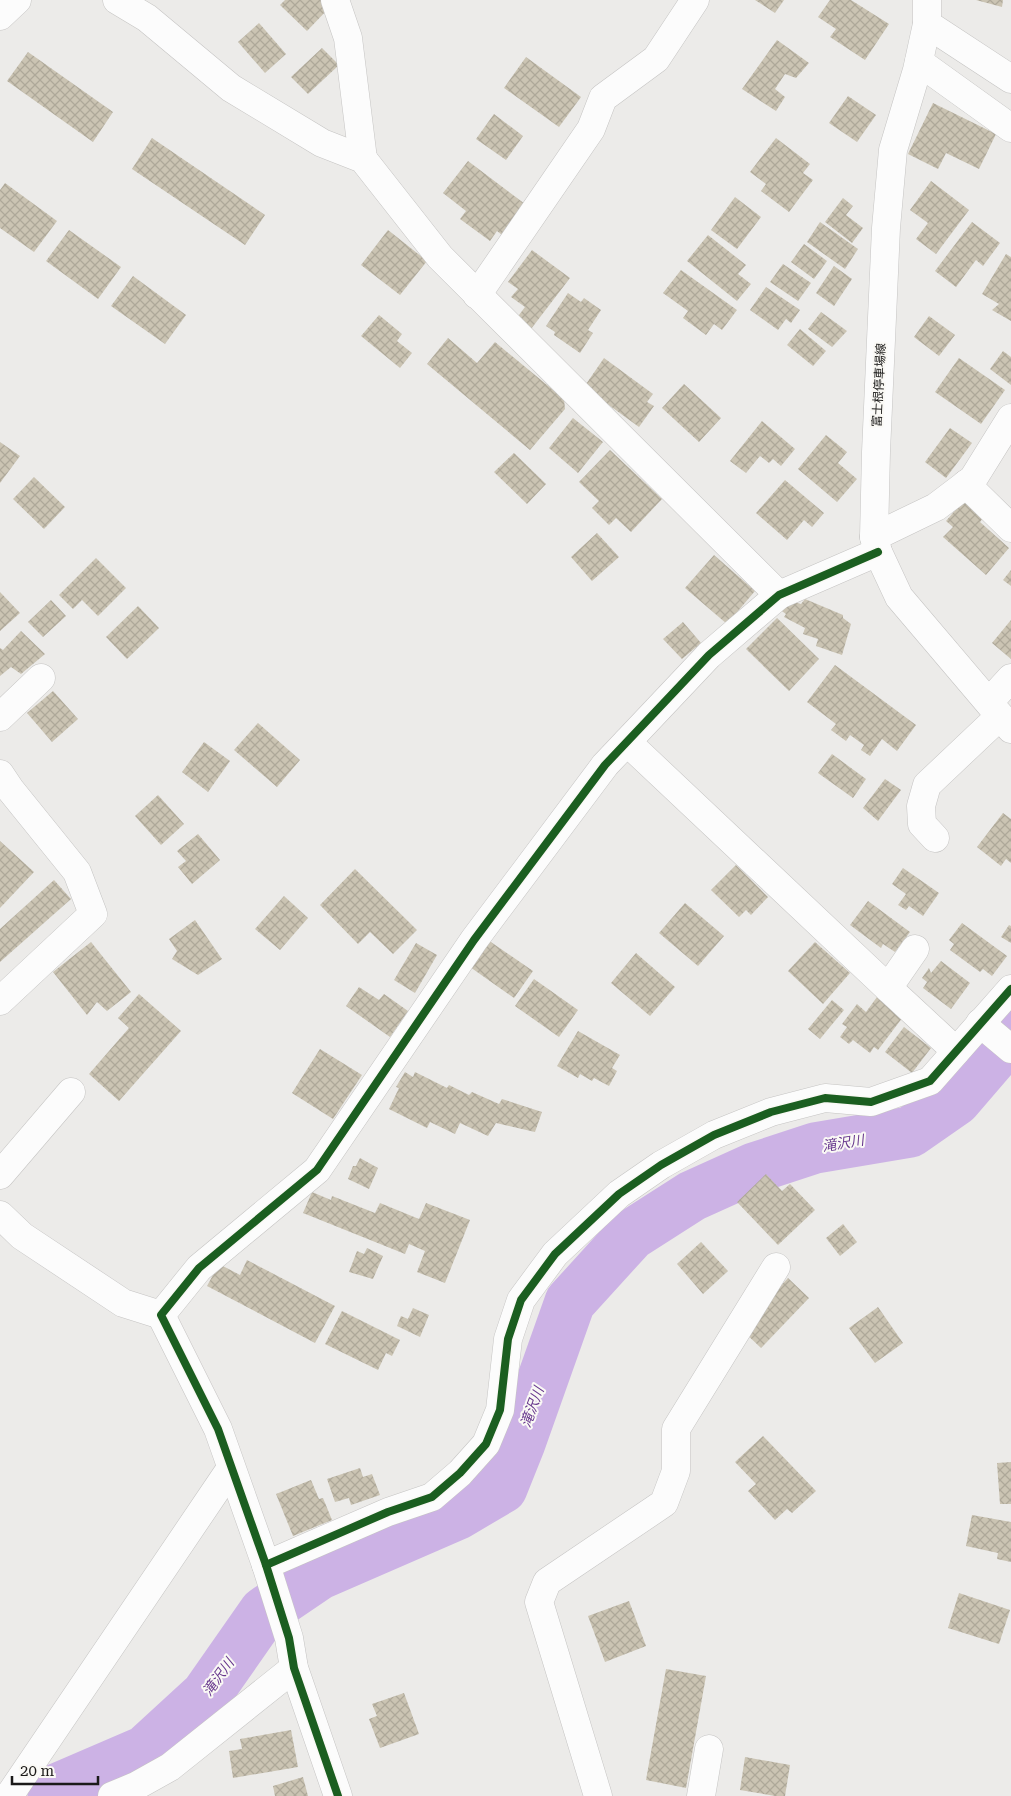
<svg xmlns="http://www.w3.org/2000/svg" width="1011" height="1796" font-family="'Roboto Serif','Noto Sans JP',serif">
<defs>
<pattern id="building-cross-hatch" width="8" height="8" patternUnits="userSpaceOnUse" patternTransform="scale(1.25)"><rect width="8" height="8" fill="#cbc4b3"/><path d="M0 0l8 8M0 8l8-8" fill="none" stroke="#aea899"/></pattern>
</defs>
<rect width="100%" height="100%" fill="#ecebe9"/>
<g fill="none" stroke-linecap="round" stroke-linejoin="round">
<!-- river -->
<path stroke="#ccb2e5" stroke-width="51" d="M53 1796 59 1788 145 1751 206 1695 264 1612 320 1574 458 1514 502 1488 520 1443 570 1302 631 1235 692 1196 754 1168 815 1148 910 1132 956 1100 1011 1036"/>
</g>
<!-- building -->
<g fill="url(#building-cross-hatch)">
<path d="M285 0H321L329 8 307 31 280 5Z"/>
<path d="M755 0H784L775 13Z"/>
<path d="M830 0H851L889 24 865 60 830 37 836 29 818 17Z"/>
<path d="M976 0H1003L1002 7Z"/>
<path d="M259 23 286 54 265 73 238 42Z"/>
<path d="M777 40 809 63 796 78 785 74 775 89 785 97 776 111 742 89Z"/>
<path d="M322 48 339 65 308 94 291 77Z"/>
<path d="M28 52 113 112 93 142 7 81Z"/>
<path d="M526 57 581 97 559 127 504 88Z"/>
<path d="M848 96 876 115 857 142 829 123Z"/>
<path d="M933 103 996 134 979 169 946 153 938 169 908 154Z"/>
<path d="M494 114 523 136 506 160 476 139Z"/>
<path d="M152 138 265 215 245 245 132 169Z"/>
<path d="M776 138 810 164 803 173 813 180 789 212 761 191 766 184 750 172Z"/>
<path d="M468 161 525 204 502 235 497 231 490 241 460 219 466 211 443 193Z"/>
<path d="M931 181 969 210 936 254 916 239 928 223 910 210Z"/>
<path d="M5 183 57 221 34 252 0 228V190Z"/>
<path d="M735 197 761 217 737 249 711 230Z"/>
<path d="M843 198 853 206 846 215 863 228 852 243 825 222Z"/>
<path d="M820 222 858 249 845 269 807 242Z"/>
<path d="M972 222 1000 243 983 266 976 260 956 287 935 271Z"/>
<path d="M69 230 121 267 98 299 46 261Z"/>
<path d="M388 230 427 261 400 295 361 265Z"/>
<path d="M708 235 746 265 738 274 751 284 737 301 687 261Z"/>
<path d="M804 244 827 261 814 279 791 262Z"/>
<path d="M532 250 570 278 531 329 516 319 525 307 511 297 518 289 508 282Z"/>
<path d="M1006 254 1011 257V321L992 310 999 304 982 294Z"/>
<path d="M783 264 811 283 798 301 770 282Z"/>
<path d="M834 266 852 279 834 306 816 293Z"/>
<path d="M681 270 737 310 722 330 714 324 706 335 683 318 688 311 663 293Z"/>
<path d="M133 276 186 315 165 344 111 306Z"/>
<path d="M766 287 800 310 791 323 786 319 778 330 750 310Z"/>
<path d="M568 293 581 302 584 298 601 310 588 330 593 333 580 353 554 335 555 332 546 326Z"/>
<path d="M821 312 847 331 832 347 808 329Z"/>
<path d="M379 315 402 334 397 341 412 353 400 368 361 336Z"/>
<path d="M929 316 955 335 939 356 914 337Z"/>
<path d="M800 329 826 351 813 366 787 345Z"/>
<path d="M448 338 477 363 495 342 564 399 565 409 530 450 427 364Z"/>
<path d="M1003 351 1011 357V385L990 369Z"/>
<path d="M604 358 653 394 647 402 654 406 639 427 584 387Z"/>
<path d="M959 358 1005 390 981 424 935 392Z"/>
<path d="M684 384 721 418 699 442 662 408Z"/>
<path d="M573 418 603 442 578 473 549 448Z"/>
<path d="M762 421 795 449 781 466 773 459 769 463 760 456 746 473 730 461Z"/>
<path d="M950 428 972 443 946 478 925 462Z"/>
<path d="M826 435 847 452 838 463 857 479 837 502 798 469Z"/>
<path d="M0 442 20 456 0 483Z"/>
<path d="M610 450 662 499 631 532 616 518 609 525 592 508 599 501 579 482Z"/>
<path d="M514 453 546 484 527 504 494 472Z"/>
<path d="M34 477 65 507 44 529 13 499Z"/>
<path d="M785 480 824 513 812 527 804 520 787 540 756 513Z"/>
<path d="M964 500 983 518 980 522 1009 548 986 575 943 537 953 527 946 521Z"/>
<path d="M597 533 619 557 592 581 571 557Z"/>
<path d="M714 555 755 591 727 624 685 588Z"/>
<path d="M96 558 126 588 98 616 82 600 73 609 59 595Z"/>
<path d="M1011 570V586L1003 580Z"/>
<path d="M0 592 20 613 0 631Z"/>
<path d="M805 599 843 615V618L851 624 842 655 816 646 818 639 803 634 805 628 784 617 786 614 779 609 791 601 801 604Z"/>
<path d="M51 600 66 616 43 637 28 622Z"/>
<path d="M138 606 159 628 127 659 106 637Z"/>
<path d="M777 618 819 659 789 691 746 649Z"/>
<path d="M1011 620V659L992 643Z"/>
<path d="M683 622 701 643 682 659 663 639Z"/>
<path d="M21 631 45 654 21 674 11 667 0 676V648L3 650Z"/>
<path d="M835 665 916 725 897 751 882 739 870 756 861 750 864 745 850 735 846 741 831 730 836 724 807 702Z"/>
<path d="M53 691 78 719 52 742 27 713Z"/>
<path d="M258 723 300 760 277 787 234 750Z"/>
<path d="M204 742 230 761 208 792 182 772Z"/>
<path d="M832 754 866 779 853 798 818 773Z"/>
<path d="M885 779 901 790 878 821 863 808Z"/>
<path d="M158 795 184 824 161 845 135 816Z"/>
<path d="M1003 813 1011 819V863L1006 859 1001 866 977 847Z"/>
<path d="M198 834 220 860 192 884 178 867 186 861 177 851Z"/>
<path d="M0 841 34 872 0 908Z"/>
<path d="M736 865 768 897 751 915 746 910 739 917 711 890Z"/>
<path d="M903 868 939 893 923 916 909 906 906 910 898 905 906 894 892 884Z"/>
<path d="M355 869 417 930 393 954 370 932 358 944 320 905Z"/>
<path d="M54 880 71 899 0 962V929Z"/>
<path d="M284 896 308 918 280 950 255 929Z"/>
<path d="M868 901 910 932 895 952 883 944 881 948 850 925Z"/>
<path d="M685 903 724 936 698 966 659 933Z"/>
<path d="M195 920 222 959 198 975 172 959 177 951 169 939Z"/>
<path d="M962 923 1007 956 992 976 983 969 980 972 950 950 954 944 949 940Z"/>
<path d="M1009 925 1011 926V943L1001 937Z"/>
<path d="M488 940 533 971 514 998 470 967Z"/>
<path d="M91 942 131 992 107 1011 97 1002 87 1015 53 972Z"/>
<path d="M815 942 850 973 823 1004 788 971Z"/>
<path d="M416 943 437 955 415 993 394 980Z"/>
<path d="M636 953 675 987 650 1016 611 983Z"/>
<path d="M941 961 970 983 951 1009 923 988 927 982 922 978 929 968 931 973Z"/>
<path d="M534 979 578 1010 559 1037 515 1006Z"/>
<path d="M359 987 379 1000 384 994 408 1011 390 1037 346 1006Z"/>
<path d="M139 994 181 1031 119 1101 89 1074 129 1028 118 1018Z"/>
<path d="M877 997 903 1017 878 1050 874 1047 870 1053 853 1040 849 1044 840 1037 847 1027 842 1024 857 1004 866 1012Z"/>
<path d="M832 1000 844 1010 820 1039 808 1029Z"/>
<path d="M904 1027 931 1048 912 1073 885 1052Z"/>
<path d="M578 1031 620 1055 612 1068 617 1071 609 1086 594 1078 592 1081 580 1074 578 1078 557 1066Z"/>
<path d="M320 1049 362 1075 333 1119 292 1093Z"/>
<path d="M405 1072 413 1077 415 1072 447 1088 449 1085 469 1095 472 1092 499 1104 502 1099 542 1112 535 1132 496 1123 488 1136 460 1123 455 1134 430 1122 427 1128 389 1109 399 1088 396 1087Z"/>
<path d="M360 1158 378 1168 369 1189 348 1179 353 1166H356Z"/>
<path d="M766 1174 782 1191 790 1184 815 1210 778 1245 737 1202Z"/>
<path d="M312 1192 331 1200 332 1196 375 1213 380 1203 419 1219 426 1203 470 1220 445 1283 417 1272 425 1251 409 1244 405 1254 303 1213Z"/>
<path d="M843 1224 857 1242 840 1256 826 1238Z"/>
<path d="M701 1242 728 1271 703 1294 677 1264Z"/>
<path d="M367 1248 383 1256 373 1279 349 1272 357 1251 364 1254Z"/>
<path d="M247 1260 335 1306 315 1343 207 1286 219 1264 240 1275Z"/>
<path d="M788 1278 809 1298 761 1348 741 1329Z"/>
<path d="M878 1307 903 1343 875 1363 849 1328Z"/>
<path d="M413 1308 429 1315 420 1337 397 1326 401 1316 408 1319Z"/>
<path d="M342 1311 400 1340 392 1356 386 1353 378 1370 325 1344Z"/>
<path d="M763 1436 816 1491 792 1513 787 1509 775 1520 748 1491 756 1484 735 1462Z"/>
<path d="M1011 1462V1504H1000L997 1463Z"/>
<path d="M360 1468 363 1477 372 1474 380 1495 351 1505 349 1498 335 1502 327 1479Z"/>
<path d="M311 1480 319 1499 323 1498 332 1520 293 1536 276 1494Z"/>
<path d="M972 1515 1011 1522V1562L997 1559 998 1553 966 1546Z"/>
<path d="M959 1593 1010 1610 999 1644 948 1628Z"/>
<path d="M629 1601 646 1646 605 1662 588 1616Z"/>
<path d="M666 1669 706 1676 686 1788 646 1780Z"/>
<path d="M404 1693 419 1734 380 1748 369 1719 377 1716 372 1704Z"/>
<path d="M291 1730 298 1767 233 1778 229 1751 242 1749 240 1739Z"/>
<path d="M745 1757 790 1765 785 1796H775L740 1790Z"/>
<path d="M303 1777 308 1796H275L273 1786Z"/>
</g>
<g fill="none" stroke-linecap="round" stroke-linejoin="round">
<defs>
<g id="minor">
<path d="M117 0 147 18 231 88 322 143 363 159 440 257 779 595"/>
<path d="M335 0 348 38 363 159"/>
<path d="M0 16 17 0"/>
<path d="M927 24 1011 79"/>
<path d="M919 62 1011 128"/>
<path d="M477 295 591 129 603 98 656 59 695 0"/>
<path d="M966 484 1011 528"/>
<path d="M874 537 936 507 973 479 1011 418"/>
<path d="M989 702 1011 678"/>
<path d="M0 717 41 678"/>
<path d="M627 742 888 988 915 949"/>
<path d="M0 774 10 789 77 872 93 914 0 1001"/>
<path d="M935 838 922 824 921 806 927 785 1000 716"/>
<path d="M888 988 956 1051"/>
<path d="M980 1023 1011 1049"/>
<path d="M0 1175 71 1092"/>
<path d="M0 1215 22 1236 123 1303 161 1315"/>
<path d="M266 1565 388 1512 432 1497 460 1473 486 1444 500 1410 508 1339 521 1300 555 1254 619 1194 661 1165 714 1135 771 1112 825 1098 871 1102 930 1081 1011 989"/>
<path d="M9 1796 231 1468"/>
<path d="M112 1796 136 1786 170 1767 294 1668"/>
<path d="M338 1796 294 1668 289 1638 266 1565 218 1429 161 1315 199 1268 317 1170 474 940 605 765 658 709 709 655 779 595 878 552"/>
<path d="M598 1796 539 1602 547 1582 664 1503 676 1471V1429L776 1267"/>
<path d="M701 1796 709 1749"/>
</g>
<path id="major" d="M927 0V24L917 70 893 150 886 228 876 452 874 537 878 552 899 597 1011 729"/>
</defs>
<!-- minor casing -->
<use href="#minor" stroke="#c5c4c3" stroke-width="29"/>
<!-- major casing -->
<use href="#major" stroke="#c5c4c3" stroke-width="29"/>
<!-- minor -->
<use href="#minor" stroke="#fcfcfc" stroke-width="28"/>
<!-- major -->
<use href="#major" stroke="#fcfcfc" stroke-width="28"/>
<defs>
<g id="cycleway">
<path d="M266 1565 388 1512 432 1497 460 1473 486 1444 500 1410 508 1339 521 1300 555 1254 619 1194 661 1165 714 1135 771 1112 825 1098 871 1102 930 1081 1011 989"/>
<path d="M338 1796 294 1668 289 1638 266 1565 218 1429 161 1315 199 1268 317 1170 474 940 605 765 658 709 709 655 779 595 878 552"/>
</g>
</defs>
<!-- cycleway casing -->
<use href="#cycleway" stroke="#faf9f5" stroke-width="11"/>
<!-- cycleway -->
<use href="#cycleway" stroke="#1b5e20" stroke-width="8"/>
</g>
<g text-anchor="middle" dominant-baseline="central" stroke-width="4" stroke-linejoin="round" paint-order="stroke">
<!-- street labels -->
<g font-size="12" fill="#1b1a19" stroke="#faf9f5">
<text transform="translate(879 385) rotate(-87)">富士根停車場線</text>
</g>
<!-- water labels -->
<g font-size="14" font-style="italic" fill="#67378d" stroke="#faf9f5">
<text transform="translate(843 1143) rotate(-9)">滝沢川</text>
<text transform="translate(532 1407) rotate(-70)">滝沢川</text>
<text transform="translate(218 1677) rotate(-54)">滝沢川</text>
</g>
</g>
<!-- scale -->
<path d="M12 1776v8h86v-8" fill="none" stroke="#1b1a19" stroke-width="2.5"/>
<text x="20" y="1776" font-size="15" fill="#1b1a19" stroke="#faf9f5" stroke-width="4" paint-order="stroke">20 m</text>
</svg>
